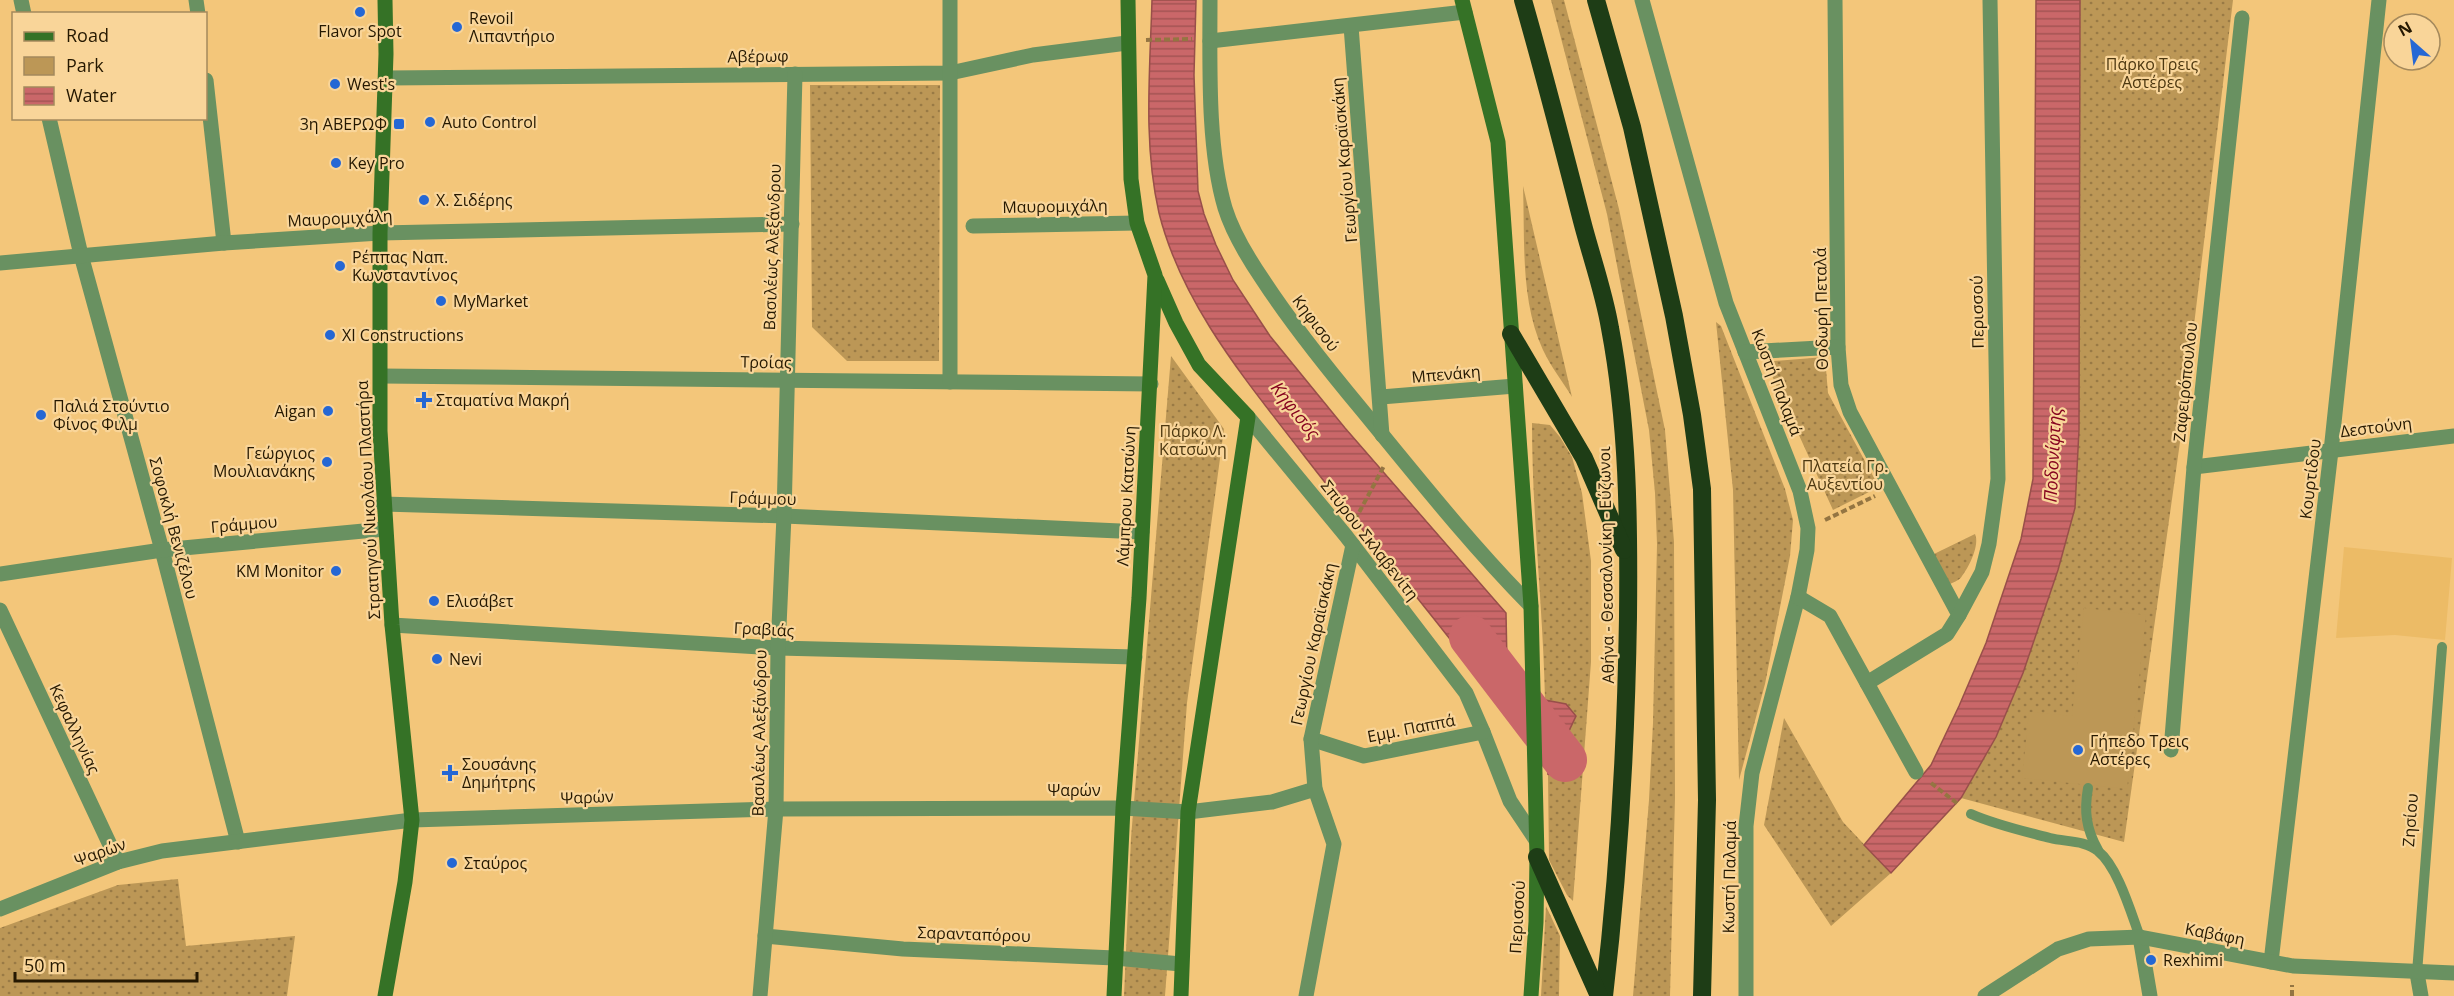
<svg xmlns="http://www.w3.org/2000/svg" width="2454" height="996" font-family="'Open Sans',sans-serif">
<defs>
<pattern id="green-dots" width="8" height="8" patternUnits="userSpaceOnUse" patternTransform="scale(1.5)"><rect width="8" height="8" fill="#bc9756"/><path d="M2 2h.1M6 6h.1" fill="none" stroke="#997a45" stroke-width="1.8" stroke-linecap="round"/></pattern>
<pattern id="water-rules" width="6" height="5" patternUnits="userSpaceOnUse" patternTransform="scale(1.5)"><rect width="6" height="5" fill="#ca6769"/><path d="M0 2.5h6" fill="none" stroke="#a45454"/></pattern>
</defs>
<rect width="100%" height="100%" fill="#f3c67a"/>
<!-- built -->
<path fill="#ecbb66" d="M2344 547 2452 558 2445 640 2395 635 2336 638Z"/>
<!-- green -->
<g fill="url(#green-dots)">
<path d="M1551 0H1564L1619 209 1665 430 1674 542 1675 798 1670 996H1633L1649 800 1653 723 1657 544 1655 493 1649 430 1607 214Z"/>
<path d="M2080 0H2233L2180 442 2124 842 1961 798 1996 737 2023 673 2058 570 2079 430Z"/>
<path d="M810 85H940L939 361H847L812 327Z"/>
<path d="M1523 186 1572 397C1563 382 1551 367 1543 350 1520 300 1525 240 1523 186Z"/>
<path d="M1716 322 1721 326 1785 489 1793 520 1790 556 1765 684 1739 780 1733 490Z"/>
<path d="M1171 356 1224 429 1187 703 1165 996H1124L1131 838Z"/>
<path d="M1825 357 1828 393 1879 487 1833 510 1773 378 1770 366 1774 361Z"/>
<path d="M1532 423 1550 425 1560 437 1572 457 1582 493 1591 561V662L1573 901 1567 895 1549 860 1548 775 1576 716 1566 704 1545 700C1543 607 1532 515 1532 423Z"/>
<path d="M1975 534C1980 545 1969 567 1962 576 1960 580 1954 582 1950 584L1934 554Z"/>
<path d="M1784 718 1843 822 1891 873 1831 926 1764 825Z"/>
<path d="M178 879 186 946 295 936 287 996H0V928L118 885Z"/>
<path d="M1546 906 1560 936 1559 996H1541Z"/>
</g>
<!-- pitch -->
<path fill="#bc9756" d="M2084 608 2146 615 2127 789 2022 778 2029 712 2072 716Z"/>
<!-- water -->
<g fill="url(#water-rules)" stroke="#984f4a" stroke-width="1.5">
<path d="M1152 0H1196L1194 75 1198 191 1204 214 1216 245 1233 280 1270 336 1345 428 1506 613 1508 714C1442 626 1370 541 1302 453 1246 380 1182 305 1159 213 1143 143 1150 71 1152 0Z"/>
<path d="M2036 0H2080L2079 430 2075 508 2058 570 2023 673 1996 737 1961 798 1891 873 1864 845 1931 765 1959 706 1986 643 2021 539 2033 479Z"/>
<path d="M1545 700 1566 704 1576 716 1548 775Z"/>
</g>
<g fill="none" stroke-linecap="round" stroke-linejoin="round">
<!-- river -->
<path stroke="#ca6769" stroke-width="44" d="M1471 637 1565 760"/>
<!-- path -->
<g stroke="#947542" stroke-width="4" stroke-dasharray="6 3" stroke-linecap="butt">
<path d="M1146 40 1192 39"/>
<path d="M1355 520 1384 466"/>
<path d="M1825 520 1875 496"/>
<path d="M1931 783 1958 804"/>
<path d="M2292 996V985"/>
</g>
<!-- lane -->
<g stroke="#699161" stroke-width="10">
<path d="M2088 788C2084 811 2086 829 2098 850"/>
<path d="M1971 814C1996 825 2023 831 2050 838 2065 842 2085 840 2098 851 2118 867 2131 913 2140 937"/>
<path d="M2417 973 2442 647"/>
</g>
<!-- street -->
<g stroke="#699161" stroke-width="15">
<path d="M21 0 24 14"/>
<path d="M196 0 198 14"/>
<path d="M1210 0C1210 64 1207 147 1225 208 1233 234 1248 258 1263 280 1293 326 1327 368 1362 410 1417 477 1470 544 1531 606"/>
<path d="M1642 0 1726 303 1800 491 1808 528 1807 550 1798 597 1752 773 1746 826V996"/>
<path d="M1835 0 1838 347 1841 385 1850 412 1959 615 1947 634 1867 683"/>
<path d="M1351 26 1382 435"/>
<path d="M1210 41 1465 12"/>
<path d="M386 78 950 73 1033 55 1127 43"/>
<path d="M206 80 224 243"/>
<path d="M49 118 81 255 162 550 238 842"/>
<path d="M973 226 1137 223"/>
<path d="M0 263 224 243 380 233 792 224"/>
<path d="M1745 352 1838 347"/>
<path d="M381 376 1151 384"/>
<path d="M950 382V0"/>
<path d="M1381 397 1515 386"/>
<path d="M1248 417 1346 536 1466 693 1483 732 1510 801 1536 840"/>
<path d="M2194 467 2454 436"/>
<path d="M383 504 784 516 1142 532"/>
<path d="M0 574 162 550 385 529"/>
<path d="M1798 597 1830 616 1916 772"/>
<path d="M0 610 118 862"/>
<path d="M1959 615 1982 572 1989 544 1998 479 1990 0"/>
<path d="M392 625 778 648 1135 657"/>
<path d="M1311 739 1364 756 1483 732"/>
<path d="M2171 750 2194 467 2242 18"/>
<path d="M0 909 118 862 162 851 412 820 776 809 1123 808 1188 812 1272 802 1315 789"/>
<path d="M765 936 903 949 1115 958 1181 964"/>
<path d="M2140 937 2150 996"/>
<path d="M2271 962 2331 451 2379 0"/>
<path d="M2417 973 2421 996"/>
<path d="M760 996 776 809 778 648 784 516 795 74"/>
<path d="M1306 996 1334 844 1315 789 1311 739 1353 545"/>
<path d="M1985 996 2058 949 2089 939 2140 937 2293 966 2454 973"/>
</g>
<!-- secondary -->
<g stroke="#357226" stroke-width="15">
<path d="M1462 0 1498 142 1531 606 1537 857 1536 922 1531 996"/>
<path d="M1157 280 1176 323 1199 365 1248 417 1188 812 1181 996"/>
<path d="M385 996 405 882 412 820 392 625 380 431V233L386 54 385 0"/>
<path d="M1114 996 1123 808 1139 598 1155 275 1137 223 1131 179 1128 0"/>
</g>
<!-- highway -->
<g stroke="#1e3d16" stroke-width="18">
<path d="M1523 0C1544 73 1563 147 1582 221 1591 256 1604 292 1610 328 1628 423 1629 521 1628 617 1626 744 1619 870 1604 996"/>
<path d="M1596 0 1632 127 1674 316 1692 415 1702 489 1707 800 1702 996"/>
<path d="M1511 334 1584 458 1624 550"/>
<path d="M1537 857 1599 996"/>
</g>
</g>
<!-- markers -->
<g fill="#2567d4" stroke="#f9d599" stroke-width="2">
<circle cx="360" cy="12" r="6"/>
<circle cx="457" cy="27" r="6"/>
<circle cx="335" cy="84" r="6"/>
<circle cx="430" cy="122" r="6"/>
<rect x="393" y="118" width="12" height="12" rx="3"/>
<circle cx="336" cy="163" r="6"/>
<circle cx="424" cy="200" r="6"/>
<circle cx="340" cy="266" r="6"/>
<circle cx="441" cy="301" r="6"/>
<circle cx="330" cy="335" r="6"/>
<path d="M421 391h6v6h6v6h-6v6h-6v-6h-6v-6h6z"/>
<circle cx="328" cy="411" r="6"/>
<circle cx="41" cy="415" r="6"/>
<circle cx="327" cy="462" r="6"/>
<circle cx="336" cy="571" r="6"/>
<circle cx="434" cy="601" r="6"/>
<circle cx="437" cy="659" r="6"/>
<circle cx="2078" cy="750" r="6"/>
<path d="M447 764h6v6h6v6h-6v6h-6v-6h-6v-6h6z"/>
<circle cx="452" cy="863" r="6"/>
<circle cx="2151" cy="960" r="6"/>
</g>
<g text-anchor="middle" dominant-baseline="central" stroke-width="4.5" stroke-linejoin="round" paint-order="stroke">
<!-- poi labels -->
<g font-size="16" fill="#251801" stroke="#f9d599" text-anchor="start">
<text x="469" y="18">Revoil<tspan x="469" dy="18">Λιπαντήριο</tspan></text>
<text x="360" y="31" text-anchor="middle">Flavor Spot</text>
<text x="347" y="84">West's</text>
<text x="442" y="122">Auto Control</text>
<text x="387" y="124" text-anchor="end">3η ΑΒΕΡΩΦ</text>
<text x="348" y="163">Key Pro</text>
<text x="436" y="200">Χ. Σιδέρης</text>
<text x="352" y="257">Ρέππας Ναπ.<tspan x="352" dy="18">Κωνσταντίνος</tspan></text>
<text x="453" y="301">MyMarket</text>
<text x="342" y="335">XI Constructions</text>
<text x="436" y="400">Σταματίνα Μακρή</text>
<text x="53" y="406">Παλιά Στούντιο<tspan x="53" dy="18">Φίνος Φιλμ</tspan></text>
<text x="316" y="411" text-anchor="end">Aigan</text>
<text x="315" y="453" text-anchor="end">Γεώργιος<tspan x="315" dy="18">Μουλιανάκης</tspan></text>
<text x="324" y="571" text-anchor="end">KM Monitor</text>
<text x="446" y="601">Ελισάβετ</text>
<text x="449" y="659">Nevi</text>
<text x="2090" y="741">Γήπεδο Τρεις<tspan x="2090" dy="18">Αστέρες</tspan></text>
<text x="462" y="764">Σουσάνης<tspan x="462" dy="18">Δημήτρης</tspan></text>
<text x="464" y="863">Σταύρος</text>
<text x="2163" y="960">Rexhimi</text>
</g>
<!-- street labels -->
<g font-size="16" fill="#251801" stroke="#f9d599">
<text transform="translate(758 56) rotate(-1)">Αβέρωφ</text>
<text transform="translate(1344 160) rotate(-95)">Γεωργίου Καραϊσκάκη</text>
<text transform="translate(1055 206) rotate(-1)">Μαυρομιχάλη</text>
<text transform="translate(340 218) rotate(-3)">Μαυρομιχάλη</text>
<text transform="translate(772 247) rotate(-88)">Βασιλέως Αλεξάνδρου</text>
<text transform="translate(1821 309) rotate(-91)">Θοδωρή Πεταλά</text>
<text transform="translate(1977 312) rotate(-91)">Περισσού</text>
<text transform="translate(1316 323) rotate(53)">Κηφισού</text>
<text transform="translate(766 362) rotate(1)">Τροίας</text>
<text transform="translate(1446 374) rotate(-5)">Μπενάκη</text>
<text transform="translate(1777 382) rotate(69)">Κωστή Παλαμά</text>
<text transform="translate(2185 382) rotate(-84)">Ζαφειρόπουλου</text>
<text transform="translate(2376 427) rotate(-7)">Δεστούνη</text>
<text transform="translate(2310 479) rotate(-83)">Κουρτίδου</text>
<text transform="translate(1126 496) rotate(-87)">Λάμπρου Κατσώνη</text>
<text transform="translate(763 498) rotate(2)">Γράμμου</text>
<text transform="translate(368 500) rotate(-93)">Στρατηγού Νικολάου Πλαστήρα</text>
<text transform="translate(244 524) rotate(-5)">Γράμμου</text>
<text transform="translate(174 528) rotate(75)">Σοφοκλή Βενιζέλου</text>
<text transform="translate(1370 540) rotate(52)">Σπύρου Σκλαβενίτη</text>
<text transform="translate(1606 565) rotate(-91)">Αθήνα - Θεσσαλονίκη - Εύζωνοι</text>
<text transform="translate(764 629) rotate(3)">Γραβιάς</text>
<text transform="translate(1313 644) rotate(-78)">Γεωργίου Καραϊσκάκη</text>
<text transform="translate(1411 728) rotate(-11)">Εμμ. Παππά</text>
<text transform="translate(75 729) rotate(65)">Κεφαλληνίας</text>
<text transform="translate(759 733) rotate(-89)">Βασιλέως Αλεξάνδρου</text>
<text x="1074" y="790">Ψαρών</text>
<text transform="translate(587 797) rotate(-2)">Ψαρών</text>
<text transform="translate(2410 820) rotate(-86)">Ζησίου</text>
<text transform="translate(100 852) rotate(-20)">Ψαρών</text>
<text transform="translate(1729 877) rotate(-89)">Κωστή Παλαμά</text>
<text transform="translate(1517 917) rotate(-87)">Περισσού</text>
<text transform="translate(974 934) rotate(2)">Σαρανταπόρου</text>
<text transform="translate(2215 934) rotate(11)">Καβάφη</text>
</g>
<!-- park labels -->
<g font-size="16" fill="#4d3810" stroke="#f9d599">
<text x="2152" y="64">Πάρκο Τρεις<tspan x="2152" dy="18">Αστέρες</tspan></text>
<text x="1193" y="431">Πάρκο Λ.<tspan x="1193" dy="18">Κατσώνη</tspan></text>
<text x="1845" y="466">Πλατεία Γρ.<tspan x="1845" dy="18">Αυξεντίου</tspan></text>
</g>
<!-- water labels -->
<g font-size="18" font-style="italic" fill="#860420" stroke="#f9d599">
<text transform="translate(1296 410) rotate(52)">Κηφισός</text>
<text transform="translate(2052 455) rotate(-87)">Ποδονίφτης</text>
</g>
</g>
<!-- legend -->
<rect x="12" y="12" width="195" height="108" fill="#f9d599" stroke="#a4895c" stroke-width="1.5"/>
<rect x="24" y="32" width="30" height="9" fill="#357226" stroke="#a4895c" stroke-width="1.5"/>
<text x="66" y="42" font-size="18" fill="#251801">Road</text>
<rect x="24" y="57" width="30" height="18" fill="#bc9756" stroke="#a4895c" stroke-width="1.5"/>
<text x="66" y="72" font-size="18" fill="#251801">Park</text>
<rect x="24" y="87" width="30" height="18" fill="url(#water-rules)" stroke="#a4895c" stroke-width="1.5"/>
<text x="66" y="102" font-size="18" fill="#251801">Water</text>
<!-- north arrow -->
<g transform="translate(2412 42) rotate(332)"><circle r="28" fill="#f9d599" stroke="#a4895c" stroke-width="1.5"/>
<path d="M0-4.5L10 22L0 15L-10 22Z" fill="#2567d4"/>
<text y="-9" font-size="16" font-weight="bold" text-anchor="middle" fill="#251801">N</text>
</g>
<!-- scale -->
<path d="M15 972v9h182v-9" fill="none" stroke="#251801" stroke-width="3"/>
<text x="24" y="972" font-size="18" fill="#251801" stroke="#f9d599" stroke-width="4.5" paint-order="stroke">50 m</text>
</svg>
